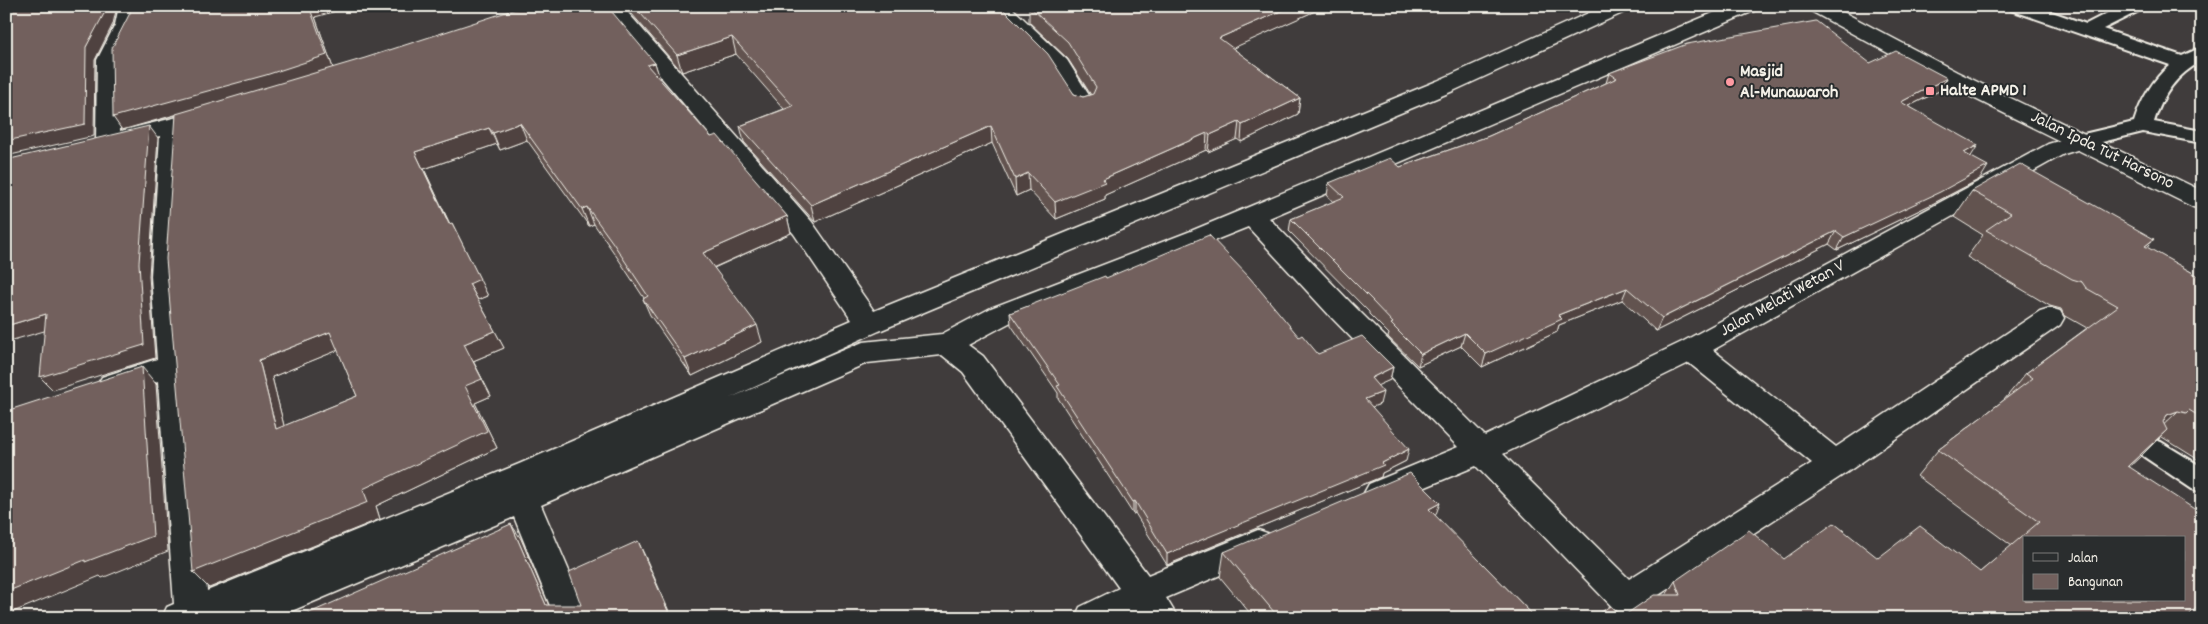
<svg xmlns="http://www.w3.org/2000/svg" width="2208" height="624" font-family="Dekko,sans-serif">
<rect width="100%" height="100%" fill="#403c3c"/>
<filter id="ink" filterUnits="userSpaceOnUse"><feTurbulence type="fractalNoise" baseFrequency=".02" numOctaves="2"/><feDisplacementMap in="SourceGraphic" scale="10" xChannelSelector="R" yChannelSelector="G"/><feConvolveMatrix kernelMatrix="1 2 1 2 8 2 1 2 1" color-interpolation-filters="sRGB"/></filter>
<g filter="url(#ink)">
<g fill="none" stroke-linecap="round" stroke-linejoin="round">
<defs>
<g id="service">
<path d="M2008 6H2035L2086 24 2121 6H2144L2141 10 2103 29 2182 56 2202 47V61C2176 75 2163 94 2154 122L2202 131V143L2143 132 2082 147 2075 146 2072 141 2075 136 2134 122C2141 100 2152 80 2170 65L2011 10Z"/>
<path d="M2152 439 2161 442 2202 467V492L2192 489 2143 456 2139 449 2143 442Z"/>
</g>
<g id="minor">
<path d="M119 6H139L137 25 119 60 120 131 211 109 219 111 223 116 219 121 185 130 177 276 187 365 186 367 207 591 519 464 852 320 794 234 601 6H622L812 222 874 311 1437 81 1604 6H1632L1629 10 1453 91 879 331 730 398 863 342 942 334 991 308 1191 231 1730 6H1759L1756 10 1269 218 1351 303 1485 436 1682 342 2048 144 2082 134 2090 136 2094 141 2090 146 2064 154 1713 350 1836 447 2040 311 2050 308 2060 311 2064 318 2060 325 1846 473 1651 600 1658 607 1663 618H1623L1476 466 1380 506 1369 502 1364 493 1369 484 1458 447 1331 317 1248 227 1011 322 968 345 983 356 1148 575 1258 530 1270 534 1274 544 1270 554 1166 598 1178 618H1141L1137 612 1125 618H1075L1080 607 1119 588 963 372 942 355 867 363 541 505 589 618H555L514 517 275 618H162L167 607 174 604 158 381 112 396 102 393 97 385 102 377 157 359 151 276 160 136 108 148 100 146 96 141 97 60 115 25ZM1689 363 1812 463 1629 579 1503 454Z"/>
<path d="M988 6H1010L1067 60 1095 105 1092 110 1084 112 1076 110 1050 69Z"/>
</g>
<path id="secondary" d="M1806 6H1832L1957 72 2202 191V209L2193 207 1941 82 1809 10Z"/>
</defs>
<!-- service casing -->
<use href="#service" stroke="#f4f1e8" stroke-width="4"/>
<!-- minor casing -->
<use href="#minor" stroke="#f4f1e8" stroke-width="3"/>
<!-- secondary casing -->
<use href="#secondary" stroke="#f4f1e8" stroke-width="3"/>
<!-- service -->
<use href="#service" fill="#2a2d2e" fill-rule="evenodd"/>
<!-- minor -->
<use href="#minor" fill="#2a2d2e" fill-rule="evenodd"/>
<!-- secondary -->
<use href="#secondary" fill="#2a2d2e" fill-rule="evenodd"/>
</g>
<!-- wall -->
<g fill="#625350" stroke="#f4f1e8" fill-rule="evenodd">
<path d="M625 6H1000L1074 94 1083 97 1091 95 1068 59 1029 22V6H1326L1232 48 1300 98 1298 114 1241 142 1237 139 1208 152 1206 150 1105 195V199L1056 219 1029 190 1016 196 992 143 815 222 744 142 740 126 784 109 736 54 682 72Z"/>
<path d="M130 13 315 17 333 68 655 63 660 79H659L711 137 787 216 791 233 714 268 762 342 692 376 650 315 643 299 644 298 619 260 594 224 589 226 527 140 500 150 497 144 424 169 449 224 488 296 478 300 504 348 473 361 491 396 475 403 497 448 376 506 380 519 209 588 176 115 122 130ZM338 350 357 396 284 426 272 377Z"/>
<path d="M1870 63 1947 78 1939 91 1909 106 1970 156 1980 179 1932 204 1837 250 1829 244 1656 331 1622 300 1559 325 1557 332 1482 367 1461 346 1418 366 1388 337 1389 334 1369 314V312L1289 231 1291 219 1333 202 1327 195 1329 183 1400 167 1489 136 1606 83 1609 73Z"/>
<path d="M1972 191 2147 248 2202 278V462L2162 437 2159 440 2158 439 2129 467 2186 618 1622 617 1666 595 1675 581 1784 559 1878 558 1980 572 2012 546 1917 476 1938 450 2004 400 2026 373 2087 328 2064 315 2061 309 2050 306 1967 257 1983 235 1954 217Z"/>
<path d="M1106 278 1299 337 1318 354 1393 367 1390 380 1377 385 1380 404 1372 407 1406 461 1382 473 1381 477 1167 565 1135 513 1133 514 1058 398V393L1011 325 1010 313Z"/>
<path d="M1435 516 1536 618H1254L1220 577 1224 552Z"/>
</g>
<!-- shaded-wall -->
<g fill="#504341" stroke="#f4f1e8">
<path d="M106 6H117L113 24 95 60 94 136 6 156V141L86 47Z"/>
<path d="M309 6H354L315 17 333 68 273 87 122 130 113 117Z"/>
<path d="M1015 6H1022L1015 9Z"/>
<path d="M1292 6H1326L1218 55 1219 38Z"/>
<path d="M732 37 736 54 682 72 677 55Z"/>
<path d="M655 63 660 79 652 82 647 65Z"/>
<path d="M1947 78 1939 91 1893 114 1901 102Z"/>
<path d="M1300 98 1298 114 1241 142 1242 125Z"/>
<path d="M1239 122 1237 139 1208 152 1210 135Z"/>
<path d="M520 123 527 140 500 150 493 133Z"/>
<path d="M149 126 158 138 149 276 155 358 53 390 40 377Z"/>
<path d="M991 126 992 143 815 222 811 205Z"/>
<path d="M489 128 497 144 424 169 458 241 415 152Z"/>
<path d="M1207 133 1206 150 1105 195V199L1056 219 1055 202 1103 179Z"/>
<path d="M1978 145 1970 158 1964 153Z"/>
<path d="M1988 166 1980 179 1932 204 1837 250 1844 237Z"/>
<path d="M1028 173 1029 190 1016 196 1015 179Z"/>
<path d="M587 207 594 224 589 226 582 209Z"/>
<path d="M787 216 791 233 708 270 703 253Z"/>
<path d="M452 223 488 296 478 300 469 284Z"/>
<path d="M1836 231 1829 244 1656 331 1662 318Z"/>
<path d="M2154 239 2132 266 2145 246Z"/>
<path d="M1627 288 1622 300 1559 325 1557 332 1482 367 1486 354 1558 315Z"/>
<path d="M46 314 58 327 6 342V326Z"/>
<path d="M757 325 762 342 692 376 685 359Z"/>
<path d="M495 331 504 348 473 361 491 396 475 403 497 448 376 506 380 519 209 588 193 572 363 489 465 386 464 344Z"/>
<path d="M330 332 341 349 272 377 289 446 276 429 259 360Z"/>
<path d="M1465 333 1461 346 1418 366 1421 354Z"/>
<path d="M142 367 156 384 168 551 102 578 100 576 6 615V592Z"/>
<path d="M1393 367 1390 380 1368 390 1371 378Z"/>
<path d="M1383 392 1380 404 1362 411 1365 399Z"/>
<path d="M2178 411 2151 437 2167 415Z"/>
<path d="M2167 430 2141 456 2102 492 2128 466Z"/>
<path d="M1409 449 1406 461 1382 473 1381 477 1167 565V554L1382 463Z"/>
<path d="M1135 501V513L1133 514V502Z"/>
<path d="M1440 503 1431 528 1429 509Z"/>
<path d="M511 524 521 539 554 618 546 605Z"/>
<path d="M638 541 645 556 672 618H671Z"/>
</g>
<!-- building -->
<g fill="#72605d" stroke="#f4f1e8" fill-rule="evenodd">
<path d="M6 6H106L105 12 86 47 85 124 6 141Z"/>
<path d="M131 6H309L327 55 266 75 113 117 112 48 130 13Z"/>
<path d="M525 6H607L655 63 647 65 711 137 717 135 787 216 703 253 757 325 685 359 643 299 648 296 613 243 587 207 582 209 520 123 493 133 489 128 415 152 449 224 452 223 480 279 469 284 495 331 464 344 482 379 465 386 487 431 363 489 368 502 193 572 166 259 176 114 365 58ZM330 332 357 396 276 429 259 360Z"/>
<path d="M634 6H1000L1048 54 1074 94 1083 97 1093 94 1096 87 1068 42 1029 6H1292L1219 38 1300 98 1242 125 1239 122 1210 135 1207 133 1103 179 1105 182 1055 202 1028 173 1015 179 991 126 811 205 740 126 793 106 732 37 677 55Z"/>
<path d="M1816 21 1870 63 1896 51 1947 78 1901 102 1978 145 1964 153 1988 166 1940 192 1844 237 1836 231 1662 318 1627 288 1558 315 1562 319 1486 354 1465 333 1421 354 1391 324 1393 323 1372 301H1373L1291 219 1344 197 1329 183 1390 158 1400 167 1489 136 1617 78 1609 73 1687 44Z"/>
<path d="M149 126 139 263 144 345 40 377 46 314 6 326V160Z"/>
<path d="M2020 164 2154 239 2145 246 2202 278V418L2189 410 2186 413 2178 411 2167 415 2163 422 2167 430 2128 466 2202 514V602L2186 618H1593L1610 606 1622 617 1654 595H1680L1675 581 1749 530 1784 559 1834 523 1878 558 1920 526 1980 572 2039 522 1938 450 2033 378 2026 373 2118 306 2086 288 2082 282 2072 279 1986 230 2011 213 1972 191ZM2024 538H2184V600H2024Z"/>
<path d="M1209 235 1250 278 1299 337 1302 335 1318 354 1362 336 1393 367 1371 378 1383 392 1365 399 1409 449 1382 463 1384 465 1167 554 1135 501 1133 502 1057 386 1060 385 1010 313 1105 276 1106 278Z"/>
<path d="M142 367 153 536 85 562V560L6 592V411Z"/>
<path d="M1410 473 1440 503 1429 509 1536 618H1279L1224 552Z"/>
<path d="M511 524 546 605H581L569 572 638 541 671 618H298Z"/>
</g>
</g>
<!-- markers -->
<g fill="#ff9aa2" stroke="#2a2d2e" stroke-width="2">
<circle cx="1730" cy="82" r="5"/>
<rect x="1925" y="86" width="10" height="10" rx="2.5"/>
</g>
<g text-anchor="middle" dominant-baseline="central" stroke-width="4" stroke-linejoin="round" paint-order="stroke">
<!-- poi labels -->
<g font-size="18" font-weight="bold" fill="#f4f1e8" stroke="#2a2d2e" text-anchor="start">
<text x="1740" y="72">Masjid<tspan x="1740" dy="21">Al-Munawaroh</tspan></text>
<text x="1940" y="91">Halte APMD 1</text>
</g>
<!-- street labels -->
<g font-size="18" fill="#f4f1e8" stroke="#2a2d2e">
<text transform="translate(2102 151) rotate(26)">Jalan Ipda Tut Harsono</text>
<text transform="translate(1783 299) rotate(-29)">Jalan Melati Wetan V</text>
</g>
</g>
<!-- margin -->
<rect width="2208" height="624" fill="none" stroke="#2a2d2e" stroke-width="25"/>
<rect x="12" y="12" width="2183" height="599" fill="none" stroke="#f4f1e8" stroke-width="2" filter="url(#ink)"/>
<!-- legend -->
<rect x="2023" y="536" width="162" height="65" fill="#2a2d2e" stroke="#7b7b78"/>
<rect x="2033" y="553" width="25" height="8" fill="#2a2d2e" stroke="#7b7b78"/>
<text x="2068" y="562" font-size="15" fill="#f4f1e8">Jalan</text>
<rect x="2033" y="574" width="25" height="15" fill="#72605d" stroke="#7b7b78"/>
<text x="2068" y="586" font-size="15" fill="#f4f1e8">Bangunan</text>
</svg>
